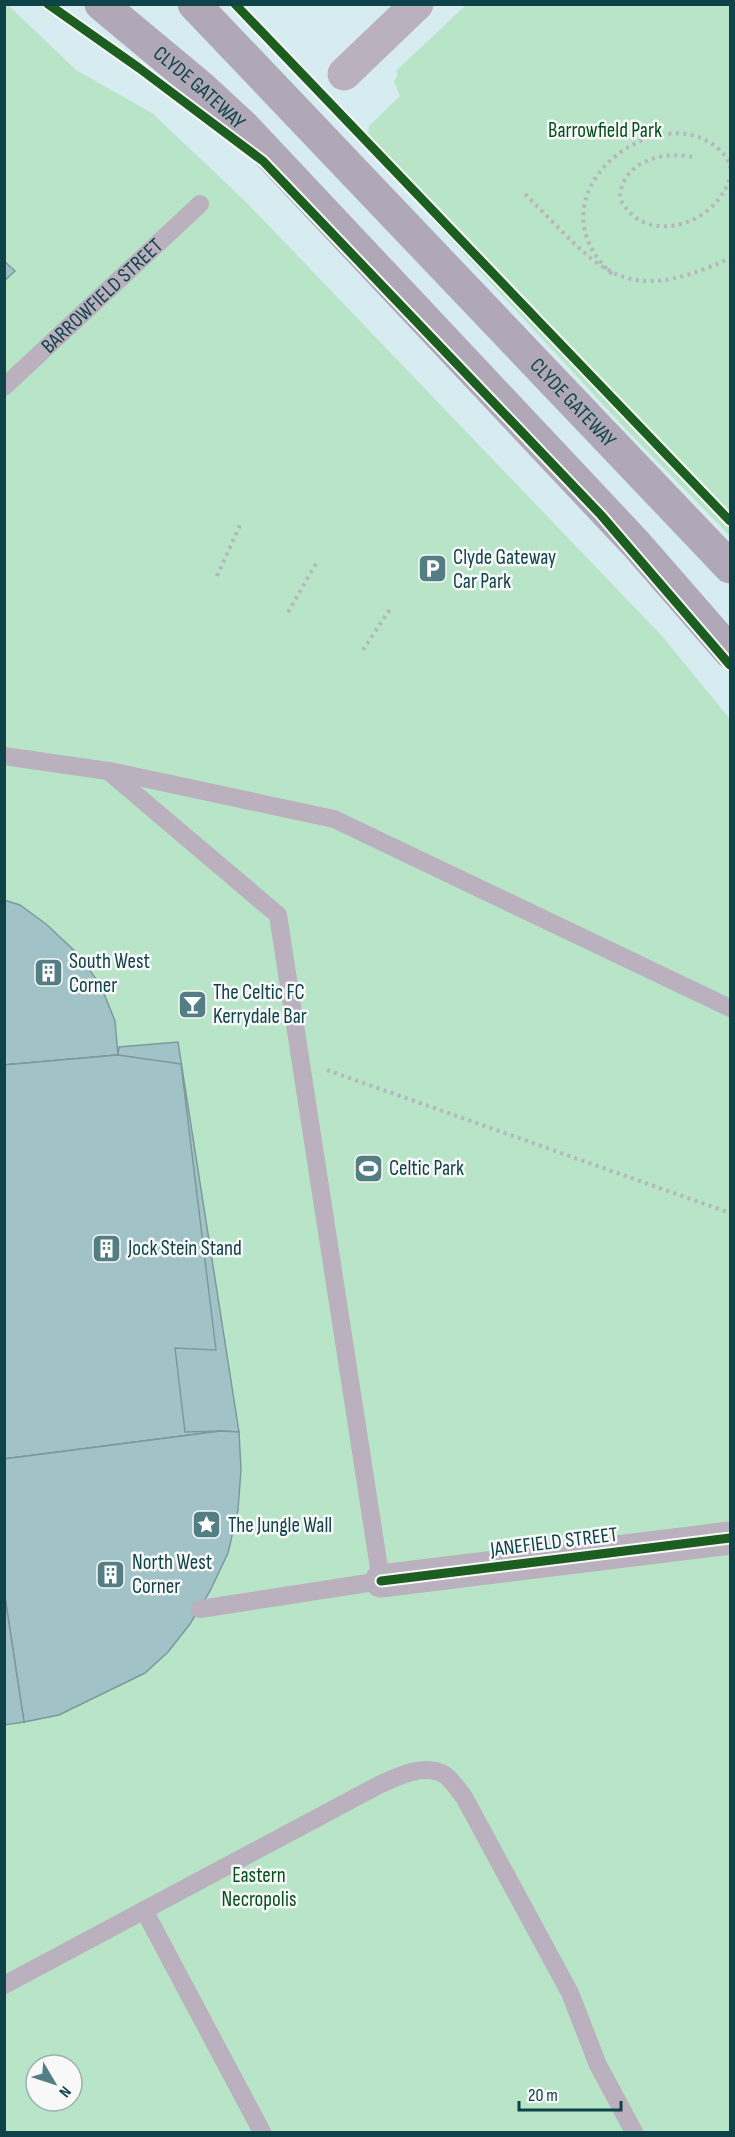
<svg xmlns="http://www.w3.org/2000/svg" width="735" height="2137" font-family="'Sofia Sans Condensed',sans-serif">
<rect width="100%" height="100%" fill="#d6ecf0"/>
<!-- green -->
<g fill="#b8e5c7" fill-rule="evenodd">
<path d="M7 4 76 70 152 113 247 203 661 635 730 719V2132H5L4 5ZM36 2065H72V2101H36Z"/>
<path d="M466 5H730V536L619 422 367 149 369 126 400 96 394 81 398 75 396 71Z"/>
</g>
<!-- building -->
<g fill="#a1c3c7" stroke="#7c9a9e" stroke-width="1.5">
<path d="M4 261 15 271 4 281Z"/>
<path d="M4 900 20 905 46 924 79 955 101 986 115 1021 118 1055 4 1065Z"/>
<path d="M178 1042 239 1432 221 1431 4 1459V1065L118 1055 119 1047Z"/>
<path d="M118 1055 181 1064 216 1350 175 1348 185 1432 221 1431 4 1459V1065Z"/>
<path d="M221 1431 233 1433 237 1459 232 1507 217 1523 198 1525 193 1547 181 1552 174 1565 97 1576 92 1539 22 1548 28 1598 8 1620 4 1591V1459Z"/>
<path d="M221 1431 239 1432 241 1470 238 1510 228 1553 210 1591 190 1624 168 1652 145 1673 59 1715 24 1722 4 1590V1459Z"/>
<path d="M4 1591 24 1722 4 1725Z"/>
</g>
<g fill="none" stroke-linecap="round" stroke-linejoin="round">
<!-- path -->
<g stroke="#b5b6bf" stroke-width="4" stroke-dasharray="3 4.5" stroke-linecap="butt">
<path d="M692 157C662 150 620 163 620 199 645 248 717 225 730 177"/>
<path d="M525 194C600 268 620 310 730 258"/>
<path d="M612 274C527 196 652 98 715 146 723 152 729 159 730 168"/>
<path d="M217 576 241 523"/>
<path d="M288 612 317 562"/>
<path d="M363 650 392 606"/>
<path d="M327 1070 730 1213"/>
</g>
<!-- service -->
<g stroke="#bab0be" stroke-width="18">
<path id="s1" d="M4 387 200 204"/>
<path d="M4 756 108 771 278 915 381 1581 200 1609"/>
<path d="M110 771 334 819 730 1008"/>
<path d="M144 1910 262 2132"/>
<path d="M4 1985 377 1786C396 1777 424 1762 445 1775 452 1780 459 1791 464 1797L570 1993 598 2065 634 2132"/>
</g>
<!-- minor -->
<g stroke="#bab0be" stroke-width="33">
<path d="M344 74 417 4"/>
<path d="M381 1581 730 1538"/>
</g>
<!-- primary -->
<g stroke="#b0a8b7" stroke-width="33">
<path id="s2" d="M101 4 203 89 243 126 636 544 730 652"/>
<path id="s3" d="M194 4 730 567"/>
</g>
<defs>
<g id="cycleway">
<path d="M48 4 139 68 263 161 601 515 730 665"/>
<path d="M235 4 730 521"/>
<path d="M381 1581 730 1538"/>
</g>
</defs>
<!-- cycleway casing -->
<use href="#cycleway" stroke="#f8f8f8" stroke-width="13"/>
<!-- cycleway -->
<use href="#cycleway" stroke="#1b5e20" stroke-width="9"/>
</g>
<!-- icons -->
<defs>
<symbol id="parking-square" viewBox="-11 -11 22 22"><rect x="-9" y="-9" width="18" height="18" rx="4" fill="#537e83" stroke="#f8f8f8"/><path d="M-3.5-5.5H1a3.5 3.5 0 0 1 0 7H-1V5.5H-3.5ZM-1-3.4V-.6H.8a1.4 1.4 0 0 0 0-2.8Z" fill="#fff"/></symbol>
<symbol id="building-square" viewBox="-11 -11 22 22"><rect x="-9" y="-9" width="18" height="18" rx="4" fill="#537e83" stroke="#f8f8f8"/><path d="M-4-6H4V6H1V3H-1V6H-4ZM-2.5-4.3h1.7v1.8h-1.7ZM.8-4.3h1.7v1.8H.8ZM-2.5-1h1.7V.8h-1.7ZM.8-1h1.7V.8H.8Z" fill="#fff"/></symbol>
<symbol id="bar-square" viewBox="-11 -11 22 22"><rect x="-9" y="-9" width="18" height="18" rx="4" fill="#537e83" stroke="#f8f8f8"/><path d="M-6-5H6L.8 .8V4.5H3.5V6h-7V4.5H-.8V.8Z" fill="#fff"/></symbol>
<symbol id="stadium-square" viewBox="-11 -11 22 22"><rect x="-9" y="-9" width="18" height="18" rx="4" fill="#537e83" stroke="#f8f8f8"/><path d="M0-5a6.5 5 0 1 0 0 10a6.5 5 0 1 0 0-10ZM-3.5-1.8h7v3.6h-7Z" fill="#fff"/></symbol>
<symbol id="sight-square" viewBox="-11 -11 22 22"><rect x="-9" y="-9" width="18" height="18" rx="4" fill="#537e83" stroke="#f8f8f8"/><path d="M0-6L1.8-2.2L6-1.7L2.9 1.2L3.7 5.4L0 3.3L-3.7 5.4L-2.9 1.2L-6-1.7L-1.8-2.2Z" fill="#fff"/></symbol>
</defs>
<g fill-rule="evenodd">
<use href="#parking-square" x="416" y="552" width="33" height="33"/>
<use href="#building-square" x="32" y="956" width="33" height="33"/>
<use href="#bar-square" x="176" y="988" width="33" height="33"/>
<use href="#stadium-square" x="352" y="1152" width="33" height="33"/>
<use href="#building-square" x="90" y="1232" width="33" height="33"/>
<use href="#sight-square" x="190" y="1508" width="33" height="33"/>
<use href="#building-square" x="94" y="1558" width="33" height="33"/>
</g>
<g text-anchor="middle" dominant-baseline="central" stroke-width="5" stroke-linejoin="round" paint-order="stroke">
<!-- street labels -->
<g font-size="21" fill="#0d4349" stroke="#f8f8f8">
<text stroke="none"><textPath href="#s2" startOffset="129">CLYDE GATEWAY</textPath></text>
<text stroke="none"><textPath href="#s1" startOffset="134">BARROWFIELD STREET</textPath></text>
<text stroke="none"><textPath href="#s3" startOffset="550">CLYDE GATEWAY</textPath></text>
<text transform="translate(554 1542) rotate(-7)">JANEFIELD STREET</text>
</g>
<!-- park labels -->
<g font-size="21" fill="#015119" stroke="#f8f8f8">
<text x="605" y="130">Barrowfield Park</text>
<text x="259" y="1875">Eastern<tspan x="259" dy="24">Necropolis</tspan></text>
</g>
<!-- poi labels -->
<g font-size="21" fill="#0d4349" stroke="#f8f8f8" text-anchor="start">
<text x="453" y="557">Clyde Gateway<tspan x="453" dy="24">Car Park</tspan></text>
<text x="69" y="961">South West<tspan x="69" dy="24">Corner</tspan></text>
<text x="213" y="992">The Celtic FC<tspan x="213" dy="24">Kerrydale Bar</tspan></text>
<text x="389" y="1168">Celtic Park</text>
<text x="128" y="1248">Jock Stein Stand</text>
<text x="228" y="1525">The Jungle Wall</text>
<text x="132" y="1562">North West<tspan x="132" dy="24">Corner</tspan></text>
</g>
</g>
<!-- border -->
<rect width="735" height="2137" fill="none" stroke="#0d4349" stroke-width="12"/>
<!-- north arrow -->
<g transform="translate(54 2083) rotate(129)"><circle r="28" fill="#f8f8f8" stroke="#9ab0b2" stroke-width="1.5"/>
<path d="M0-4.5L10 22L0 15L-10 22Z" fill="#537e83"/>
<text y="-9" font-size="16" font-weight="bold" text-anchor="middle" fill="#0d4349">N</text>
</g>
<!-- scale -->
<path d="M519 2101v9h102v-9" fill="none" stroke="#0d4349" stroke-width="3"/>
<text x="528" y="2101" font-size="18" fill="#0d4349" stroke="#f8f8f8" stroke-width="4.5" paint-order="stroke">20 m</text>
</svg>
